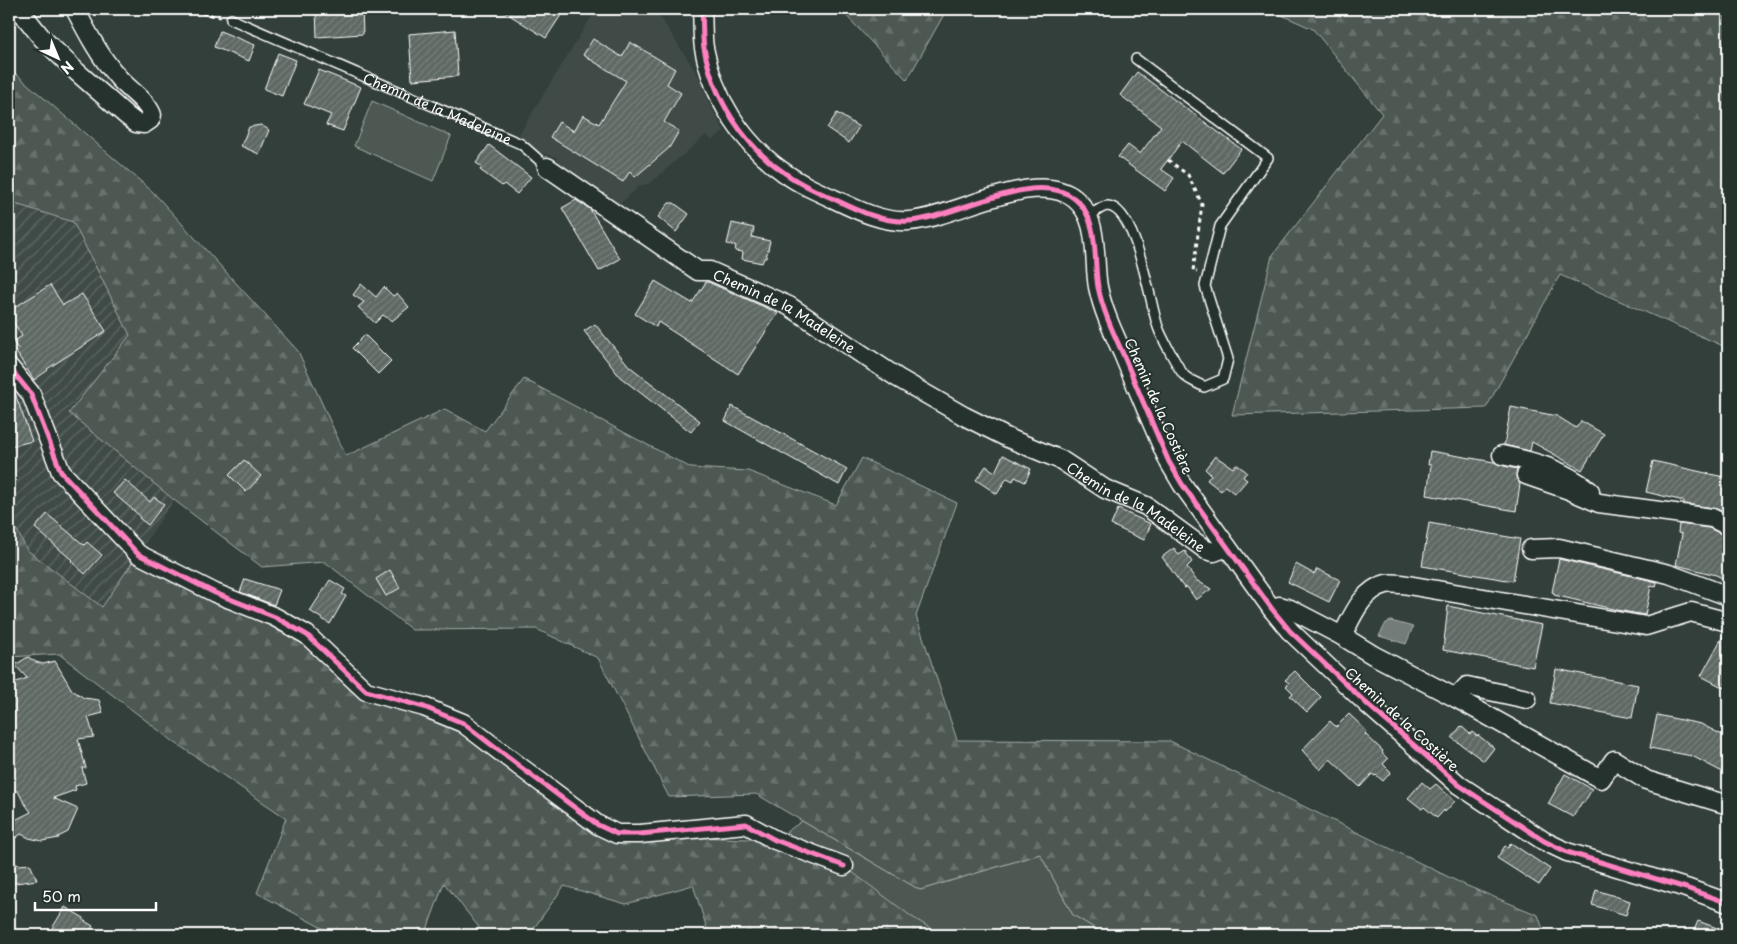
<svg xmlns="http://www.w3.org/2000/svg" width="1737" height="944" font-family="'Playpen Sans',sans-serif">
<defs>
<pattern id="industrial-furrows" width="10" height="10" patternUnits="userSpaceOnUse" patternTransform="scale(1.25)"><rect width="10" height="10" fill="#404c47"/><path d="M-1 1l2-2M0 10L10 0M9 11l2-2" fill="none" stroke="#5d6763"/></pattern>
<pattern id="forest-firs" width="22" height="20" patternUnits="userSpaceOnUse" patternTransform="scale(1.25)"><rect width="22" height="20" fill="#4d5853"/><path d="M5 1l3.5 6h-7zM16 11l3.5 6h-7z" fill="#68716d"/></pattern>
<pattern id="building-hatch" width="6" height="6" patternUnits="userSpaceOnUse" patternTransform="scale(1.25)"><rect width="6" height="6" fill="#5f6964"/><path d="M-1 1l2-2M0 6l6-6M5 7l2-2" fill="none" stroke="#77807b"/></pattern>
</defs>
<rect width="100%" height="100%" fill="#333f3a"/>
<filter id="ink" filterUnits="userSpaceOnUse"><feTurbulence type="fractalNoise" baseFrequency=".02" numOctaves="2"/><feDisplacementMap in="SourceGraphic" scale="10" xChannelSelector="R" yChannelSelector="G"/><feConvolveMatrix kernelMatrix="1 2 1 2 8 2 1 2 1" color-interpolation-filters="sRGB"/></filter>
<g filter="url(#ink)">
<!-- built -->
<path fill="#404c47" d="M596 9H655L699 77 709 103 724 131 712 140 706 135 650 183 639 186 614 210 558 167 557 157 537 152 518 136Z"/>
<!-- industrial -->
<path fill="url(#industrial-furrows)" d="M9 202 73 222 130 335 69 413 174 500 102 607 27 550 9 516Z"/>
<!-- grass -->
<g fill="#4d5853" stroke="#a6aca9">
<path d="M372 101 451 136 433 181 354 146Z"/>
<path d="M802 821 920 890 1040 854 1073 915 1106 935H942L775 840Z"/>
</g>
<!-- forest -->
<g fill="url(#forest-firs)" stroke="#a6aca9">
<path d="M840 9H947L907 80Z"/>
<path d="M1268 9H1728V348L1560 275 1486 408 1232 415 1272 256 1382 114 1313 29Z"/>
<path d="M9 68 153 192 298 351 346 456 445 409 485 431 524 379 691 468 748 471 836 505 862 458 957 503 916 616 957 740 1170 741 1465 885 1538 915 1545 935H1106L1073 915 1040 854 920 890 756 794 669 797 598 658 536 629 412 630 325 562 262 567 174 500 69 413 130 335 73 222 9 202Z"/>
<path d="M9 515 27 550 102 607 138 554 275 617 366 691 424 707 617 834 775 840 844 866 912 917 942 935H709L693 885 626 904 564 886 529 935H485L444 883 425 935H335L257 893 286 818 174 742 59 654 9 657Z"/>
</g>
<!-- water -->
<path fill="#737b78" stroke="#abb0ae" d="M1391 621 1413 627 1406 644 1379 636 1386 623Z"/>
<!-- building -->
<g fill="url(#building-hatch)" stroke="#fff">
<path d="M316 9H362L363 34 317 37Z"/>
<path d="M500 9H565L546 38Z"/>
<path d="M455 30 458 76 412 80 409 34Z"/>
<path d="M220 31 255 45 249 61 214 47Z"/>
<path d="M593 39 622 57 630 42 675 69 667 84 681 93 664 122 679 131 669 148 635 177 630 171 623 182 550 137 559 122 574 131 583 115 599 124 626 81 583 55Z"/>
<path d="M278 53 296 60 282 96 264 89Z"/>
<path d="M319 70 361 87 343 131 326 125 331 115 304 104Z"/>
<path d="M1137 72 1241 149 1223 173 1182 141 1161 169 1174 178 1165 191 1118 157 1128 145 1140 154 1161 126 1120 95Z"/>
<path d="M837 113 859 127 849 143 827 128Z"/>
<path d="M261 125 269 130 259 154 241 146 249 127Z"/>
<path d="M489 145 531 177 517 194 504 184 502 186 480 170 482 167 476 163Z"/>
<path d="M576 200 590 209 620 259 599 271 562 208Z"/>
<path d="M669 203H674L689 214 676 232 658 217Z"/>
<path d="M732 223 754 228 752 237 770 241 766 258H764L762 263 742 259 743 252 735 251 736 246 727 244Z"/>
<path d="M655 281 692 303 706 282H708L778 313 738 374 658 322 656 327 635 314Z"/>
<path d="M361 284 376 297 384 287 393 296 397 293 409 307 392 321 383 315 375 323 358 307 364 302 353 295Z"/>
<path d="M50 285 63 305 82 294 106 331 47 369 48 370 34 380 16 352 19 350 13 342 22 336 9 315V311Z"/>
<path d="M595 324 629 366 700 421 691 432 620 377 584 331Z"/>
<path d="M365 335 391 361 378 374 352 348Z"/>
<path d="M9 384 13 388 32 441 9 447Z"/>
<path d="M732 406 847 469 839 485 725 421Z"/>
<path d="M1511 407 1557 416 1576 428 1581 421 1604 434 1582 470 1532 442 1530 451 1504 445Z"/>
<path d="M1430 451 1494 462 1500 465 1517 469 1516 477 1520 484 1516 511 1427 495 1431 465H1428Z"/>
<path d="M1003 455 1031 469 1025 482 1015 477 1013 481 1007 478 997 494 976 480 986 466 995 472Z"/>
<path d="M1215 456 1233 468 1236 464 1247 472 1243 477 1247 480 1235 494 1225 486 1221 491 1207 480 1211 475 1205 469Z"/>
<path d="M244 460 261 476 246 492 229 475Z"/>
<path d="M1653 461 1728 478V514L1714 508 1684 504V501L1646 492Z"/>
<path d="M125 480 150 502 154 497 164 504 148 525 139 518 140 516 113 493Z"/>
<path d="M1118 509 1151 524 1144 540 1111 525Z"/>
<path d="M47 514 84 545 87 542 102 555 85 574 71 561 72 560 35 528Z"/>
<path d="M1429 523 1520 539 1513 581 1422 566Z"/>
<path d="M1679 524 1709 528 1728 537V581L1716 575 1676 565 1682 534 1678 533Z"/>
<path d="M1174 548 1179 555 1185 551 1192 562 1187 567 1196 580 1211 589 1196 600 1187 587 1184 588 1162 557Z"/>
<path d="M1559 559 1657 582 1656 587 1651 586 1645 615 1617 610 1554 595V593L1552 592Z"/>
<path d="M1296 564 1314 574 1317 569 1340 580 1329 602 1288 582Z"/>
<path d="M390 570 400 588 386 596 376 579Z"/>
<path d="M245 579 280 590 274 605 240 592Z"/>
<path d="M330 580 345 589 342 594 346 596 330 624 310 611Z"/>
<path d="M1448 606 1542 625 1533 667 1443 650Z"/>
<path d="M1725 632H1728V690L1701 676Z"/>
<path d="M28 657 36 662 43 664 55 661 72 690 84 698 99 700 103 713 88 717 94 737 78 739 86 768H82L86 783 75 786 76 790 53 798 78 809 68 832 58 837 59 838 42 841 29 838 21 834 9 843V823L31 812 23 801 18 791H9V685L27 678 15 665Z"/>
<path d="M1556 669 1638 685 1632 718 1550 703Z"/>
<path d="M1295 671 1321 697 1307 712 1290 696 1293 693 1286 686 1289 683 1285 680Z"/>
<path d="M1349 714 1367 731 1365 734 1383 751 1382 753 1388 759 1383 764 1391 772 1383 781 1376 775 1375 776 1372 774 1360 787 1330 759 1320 770 1302 750 1330 721 1336 727Z"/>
<path d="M1657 715 1701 724 1728 738V775L1692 756 1650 748Z"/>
<path d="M1461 726 1470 734 1472 732 1477 736 1478 735 1494 748 1484 761 1452 738Z"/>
<path d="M1565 774 1592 789 1584 803 1582 802 1573 817 1548 804Z"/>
<path d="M1422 782 1430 789 1436 784 1455 801 1445 812 1444 810 1437 818 1424 807 1422 809 1408 798Z"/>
<path d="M1511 843 1550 869 1539 885 1497 858 1505 846 1508 848Z"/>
<path d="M9 861 19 865 30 864 37 880 9 884Z"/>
<path d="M1596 890 1630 901 1626 915 1592 905Z"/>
<path d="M65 907 84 918 83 920 93 926 87 935H48Z"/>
<path d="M1698 921 1728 932V935H1692Z"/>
</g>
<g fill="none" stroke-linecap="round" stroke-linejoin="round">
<defs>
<g id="lane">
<path id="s1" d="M231 19 521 144 547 167"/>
<path d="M1089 217C1094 213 1101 206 1108 206 1137 209 1150 304 1158 327 1161 336 1178 368 1184 375 1188 380 1198 383 1204 387L1223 379 1228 359 1205 286 1220 226 1268 158 1136 59"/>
</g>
<g id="street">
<path d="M19 9 42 38 77 72 127 116 136 123 144 124 150 120 152 115C146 99 127 89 116 75 99 55 87 32 75 9"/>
<path d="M702 9C703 22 702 35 704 48 713 97 742 143 782 171 798 183 816 191 834 199 857 210 883 223 909 221 955 218 1036 167 1075 199 1100 219 1093 259 1098 287 1103 311 1113 332 1123 354 1138 390 1153 426 1169 462L1182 484 1272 609 1290 631 1366 703 1459 785 1544 841 1567 852 1686 888 1728 903"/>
<path id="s2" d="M547 167 698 271H710L789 306 898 378 964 416 1008 438 1061 460 1105 489 1146 506 1206 550 1214 552 1227 547"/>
<path d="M9 367 31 394 61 472 138 554 215 593 275 617 307 635 366 691 424 707 463 723 519 766 598 825 617 834H640L746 824 775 840 844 866"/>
<path d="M1502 455C1536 462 1562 469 1590 491"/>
<path d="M1526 475 1569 490 1599 503 1712 518 1728 526"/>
<path d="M1531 549 1559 548 1669 574 1728 596"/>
<path d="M1272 609 1279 606 1290 609 1342 636 1373 655 1456 698 1601 779 1614 760 1646 780 1728 805"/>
<path d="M1342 636C1352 617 1362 590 1386 584 1391 583 1397 584 1402 584L1646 626 1691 612 1728 622"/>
<path d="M1456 698 1467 686 1527 699"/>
</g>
</defs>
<!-- lane casing -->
<use href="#lane" stroke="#fff" stroke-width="12"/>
<!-- street casing -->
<use href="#street" stroke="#fff" stroke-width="21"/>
<!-- path -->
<g stroke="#fff" stroke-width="3" stroke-dasharray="4 4" stroke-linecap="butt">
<path d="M195 9 205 14 221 17"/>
<path d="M1168 160 1188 175 1202 204 1193 271 1197 272"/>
</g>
<!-- lane -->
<use href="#lane" stroke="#26332d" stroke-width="9"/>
<!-- street -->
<use href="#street" stroke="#26332d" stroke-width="18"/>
<defs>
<g id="cycleway">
<path d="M702 9C703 22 702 35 704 48 713 97 742 143 782 171 798 183 816 191 834 199 857 210 883 223 909 221 955 218 1036 167 1075 199 1100 219 1093 259 1098 287 1103 311 1113 332 1123 354 1138 390 1153 426 1169 462L1182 484 1272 609 1290 631 1366 703 1459 785 1544 841 1567 852 1686 888 1728 903"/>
<path d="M9 367 31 394 61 472 138 554 215 593 275 617 307 635 366 691 424 707 463 723 519 766 598 825 617 834H640L746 824 775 840 844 866"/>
</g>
</defs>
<!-- cycleway casing -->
<use href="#cycleway" stroke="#26332d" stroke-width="8"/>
<!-- cycleway -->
<use href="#cycleway" stroke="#ff80c0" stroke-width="5"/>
</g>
</g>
<g text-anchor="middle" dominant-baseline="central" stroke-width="4" stroke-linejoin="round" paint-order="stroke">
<!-- street labels -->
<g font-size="14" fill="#fff" stroke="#26332d">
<text stroke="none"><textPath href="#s1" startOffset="225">Chemin de la Madeleine</textPath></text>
<text stroke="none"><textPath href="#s2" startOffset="280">Chemin de la Madeleine</textPath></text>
<text transform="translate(1159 406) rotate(66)">Chemin de la Costière</text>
<text stroke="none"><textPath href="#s2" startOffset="684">Chemin de la Madeleine</textPath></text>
<text transform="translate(1402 719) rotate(42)">Chemin de la Costière</text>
</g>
</g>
<!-- margin -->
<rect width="1737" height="944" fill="none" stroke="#26332d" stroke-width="30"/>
<rect x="15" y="15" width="1707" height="914" fill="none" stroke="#fff" stroke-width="2" filter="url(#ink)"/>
<!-- north arrow -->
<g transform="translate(58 58) rotate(136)" stroke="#26332d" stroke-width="4" paint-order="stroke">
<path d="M0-4L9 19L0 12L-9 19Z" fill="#ffffff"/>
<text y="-8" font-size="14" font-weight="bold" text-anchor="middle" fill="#ffffff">N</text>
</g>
<!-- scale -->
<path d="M35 902v8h121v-8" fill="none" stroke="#ffffff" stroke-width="2.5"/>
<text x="42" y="902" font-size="15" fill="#ffffff" stroke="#26332d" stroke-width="4" paint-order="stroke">50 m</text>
</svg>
